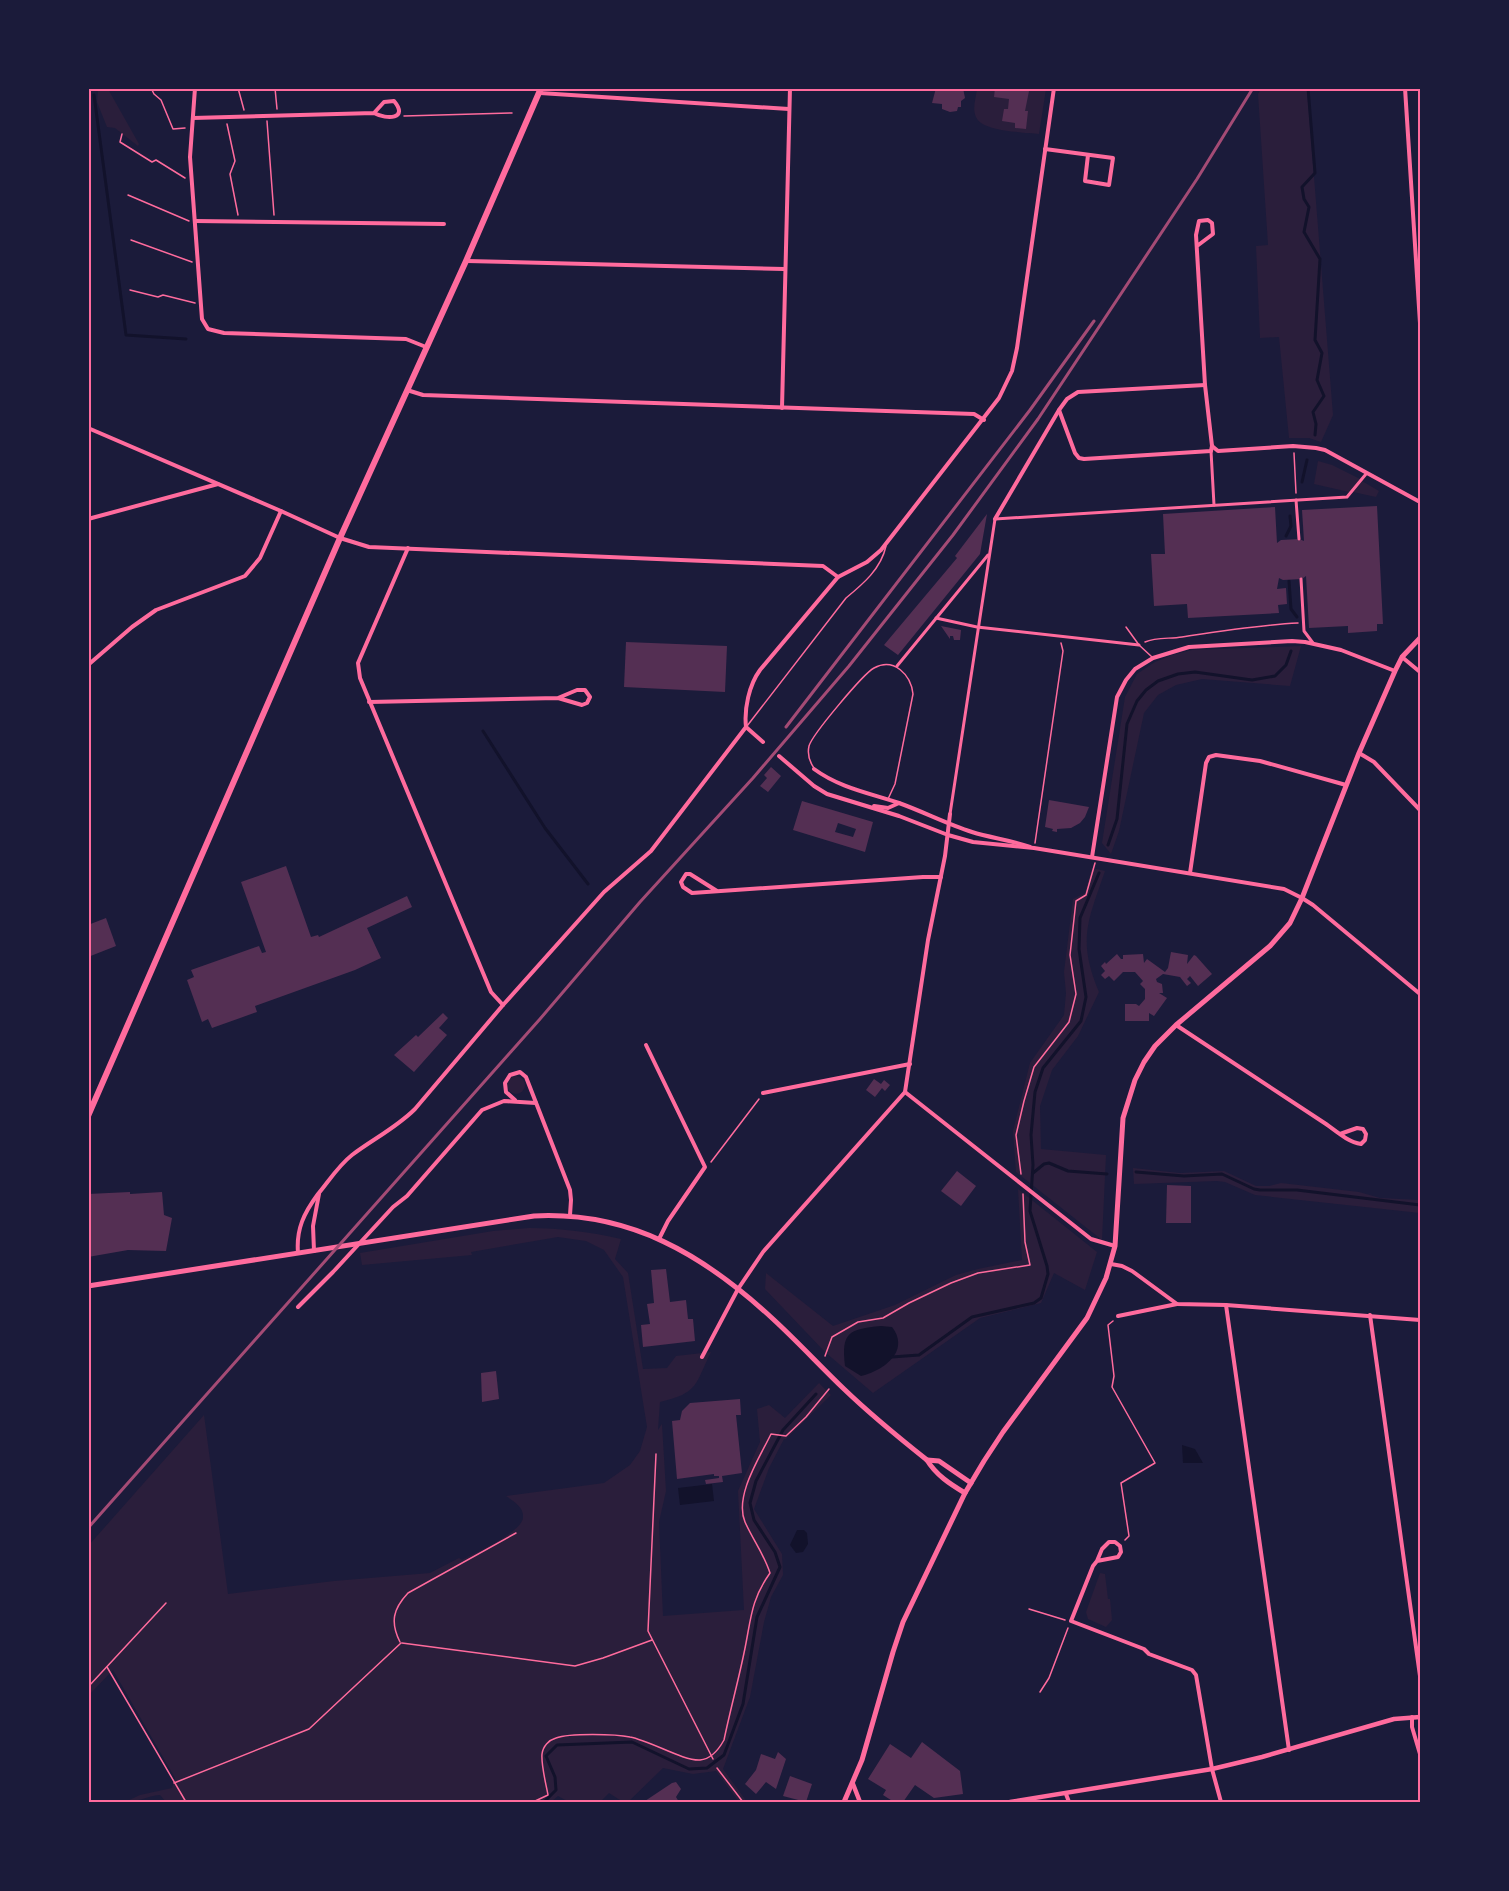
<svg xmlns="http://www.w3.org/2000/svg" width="1509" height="1891" font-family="'Zilla Slab',serif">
<rect width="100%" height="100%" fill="#1b1b3a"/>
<!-- green -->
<g fill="#2a1e3b">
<path d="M98 89H108L139 144 138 146 115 128 107 127 97 102Z"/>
<path d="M977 89H1046L1039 134C1024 132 982 132 976 117 972 109 976 97 977 89Z"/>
<path d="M1261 89H1307L1333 415 1321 442 1309 438H1289L1279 337 1260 338 1256 246 1268 245 1258 94Z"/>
<path d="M1318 461 1332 465 1360 479 1349 492 1314 484Z"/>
<path d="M1362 481 1379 491 1376 497 1353 492Z"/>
<path d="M1301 646 1290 686 1202 679 1176 685 1158 695 1144 713 1119 831 1111 854 1102 843 1125 697 1137 674 1155 662 1172 655 1192 650Z"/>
<path d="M1092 868 1105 871C1088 921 1077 940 1099 992L1078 1036 1052 1070 1040 1106 1041 1149 1106 1155 1102 1240 1016 1172 1013 1131 1030 1063 1064 1015 1066 993 1064 972 1073 899 1085 893Z"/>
<circle cx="516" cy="1085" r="9"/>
<path d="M1133 1168 1180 1173 1224 1171 1256 1186H1269L1281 1183 1359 1192 1380 1198 1420 1200V1213L1255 1195 1225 1182 1217 1181 1134 1184Z"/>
<path d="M1018 1189 1097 1252 1085 1290 1054 1273 1041 1303 980 1318 873 1393 825 1352 765 1289 766 1273 833 1326 895 1305 956 1275 978 1269 1022 1260Z"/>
<path d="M529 1228C561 1228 590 1232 621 1239L615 1259 628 1273 643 1369 667 1368 676 1356 711 1352C695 1384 699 1393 660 1402L658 1430 662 1424 666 1491 659 1522 663 1616 744 1610 738 1491 760 1442 757 1409 769 1405 785 1418 819 1383 831 1395 786 1439H784L769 1468 754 1509 782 1554 783 1575 771 1597 764 1622 750 1697 723 1769 747 1802H739L716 1771 693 1774 663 1768 628 1802H623L609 1793 600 1802H569L558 1796 551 1802H166L160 1795C147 1796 138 1802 125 1802L140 1795 172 1788 175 1778 113 1670 89 1695V1545L204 1415 228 1594 334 1581 430 1573 459 1558 462 1560C475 1553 523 1532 523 1517 524 1507 513 1501 506 1496L604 1483 630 1465 640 1451 647 1427 623 1277 604 1250 586 1241 558 1237 471 1252 472 1255 362 1265 360 1253 493 1231Z"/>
<path d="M1100 1573 1105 1574 1108 1599H1110L1112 1620 1106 1627 1088 1619 1086 1612Z"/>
</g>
<!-- water -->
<g fill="#12122b">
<path d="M881 1326 892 1327C911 1352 882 1371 861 1376L845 1366C841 1333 848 1329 881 1326Z"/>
<path d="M1182 1445 1195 1449 1203 1463H1183Z"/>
<path d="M712 1484 714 1501 680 1505 678 1488Z"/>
<path d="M797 1530H804L807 1533 808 1544 803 1552 796 1553 790 1545Z"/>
</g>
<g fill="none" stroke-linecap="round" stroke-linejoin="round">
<!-- stream -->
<g stroke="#12122b" stroke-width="3">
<path d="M1308 88 1315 173 1302 187 1304 199 1309 207 1304 232 1320 259 1315 340 1322 353 1317 380 1324 396 1313 412 1316 424 1315 435"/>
<path d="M94 95 126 335 186 339"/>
<path d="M1302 482 1307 460"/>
<path d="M1286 536 1291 526 1290 516"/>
<path d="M1289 581 1291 609 1297 617"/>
<path d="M483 731 545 828 588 884"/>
<path d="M1108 845 1117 819 1127 724 1137 701 1146 690 1158 681 1178 674 1195 672 1252 680 1275 676 1286 665 1291 651"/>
<path d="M1136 1172 1184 1176 1222 1174 1254 1189 1260 1190H1297L1420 1205"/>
<path d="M1033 1173 1044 1164 1049 1163 1068 1171 1107 1174"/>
<path d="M892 1357 919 1355 972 1317 1034 1303 1041 1298 1048 1274 1047 1266 1030 1211 1033 1165 1031 1135 1035 1092 1043 1068 1081 1021 1086 997 1079 949 1080 918 1099 873"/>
<path d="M544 1802 556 1790 555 1777 546 1756 557 1745 632 1742 689 1769 707 1768 724 1755 743 1704 757 1617 780 1567 775 1552 754 1520 750 1503 756 1481 783 1430 816 1394"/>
</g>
</g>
<!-- building -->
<g fill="#542f53" fill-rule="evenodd">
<path d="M936 88 941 90V88H963L965 98 961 101V107H958L957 111 950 112 942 109V104L932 103Z"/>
<path d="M995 88 1029 91 1025 111H1028L1026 129 1015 128V123L1002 121 1004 109H1008L1009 99 994 97Z"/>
<path d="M1377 506 1383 624H1377V631L1348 633V626L1309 628 1306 576 1302 579 1283 580 1279 578 1277 589 1286 588 1287 604 1278 605 1279 613 1188 618 1187 604 1154 606 1151 554H1165L1163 514 1275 507 1277 543 1281 540 1299 539 1304 541 1302 510Z"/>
<path d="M987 514 980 554 898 655 884 645 957 558 955 556Z"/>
<path d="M941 626 961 630 960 640H954L953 636H950V639Z"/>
<path d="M626 642 727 646 725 692 624 687Z"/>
<path d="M771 767 781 776 768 792 760 786 767 778 764 775Z"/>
<path d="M1049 800 1089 807 1085 817 1080 823 1071 828 1057 829V832L1052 831 1053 829 1045 827Z"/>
<path d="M802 801 873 822 865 852 793 830ZM838 823 856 829 853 837 835 832Z"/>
<path d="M286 866 311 937 318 935 319 937 407 896 412 907 367 928 381 958 355 970 255 1006 257 1012 212 1028 208 1019 202 1022 187 980 194 977 191 970 259 946 262 953 266 952 241 882Z"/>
<path d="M106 918 116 946 88 957V925Z"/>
<path d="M1171 952 1188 955 1187 964 1194 955 1196 956 1212 974 1198 986 1190 976 1187 979 1191 983 1187 986 1180 977 1163 974 1156 979 1157 982 1162 984 1163 993H1159L1167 998 1154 1016 1149 1013V1021H1125V1004H1136L1139 1006 1145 999V989L1140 984 1143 981 1135 972H1123L1114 981 1109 976 1105 979 1101 975 1105 971 1101 966 1105 962 1106 964 1117 954 1121 959H1123V955L1143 954 1144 963 1147 959 1165 972 1168 968Z"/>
<path d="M443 1013 448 1018 439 1028 447 1035 414 1072 394 1055 416 1035 418 1037Z"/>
<path d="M874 1079 881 1084 884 1080 890 1085 885 1091 882 1088 875 1097 866 1090Z"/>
<path d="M957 1171 976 1186 961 1206 941 1191Z"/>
<path d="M1167 1185 1191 1186V1223H1166Z"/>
<path d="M130 1192V1194L162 1192 164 1215 172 1218 166 1251 128 1250 88 1257V1194Z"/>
<path d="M666 1269 670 1302 686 1300 688 1319H693L695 1341 643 1347 641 1325 650 1324 647 1304 654 1303 651 1270Z"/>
<path d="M496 1371 499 1399 482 1402 481 1373Z"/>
<path d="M740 1399 741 1415H736L742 1473 722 1476 723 1482 706 1484 705 1480 719 1478V1476H714V1474L677 1479 672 1421 680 1420 682 1411 690 1403Z"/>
<path d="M922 1742 960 1771 963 1794 934 1798 915 1785 903 1802 899 1800 898 1802H894L883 1795 886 1790 868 1779 890 1744 911 1758Z"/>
<path d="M778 1752 786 1759 776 1789 766 1782 756 1794 745 1784 756 1770 761 1754 775 1759Z"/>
<path d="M790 1776 812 1784 806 1802 783 1796Z"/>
<path d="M676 1782 681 1789 676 1797 679 1802H674L672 1800 668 1802 645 1801 672 1783Z"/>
</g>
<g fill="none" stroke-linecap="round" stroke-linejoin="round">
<!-- path -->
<g stroke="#ff6b9d" stroke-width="1.5">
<path d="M151 88 154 94 161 100 173 129 185 128"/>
<path d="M238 88 244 110"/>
<path d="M275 88 277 109"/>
<path d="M404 116 512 113"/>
<path d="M267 121 274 215"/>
<path d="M227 124 235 161 230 174 238 215"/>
<path d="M122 134 120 142 152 162 156 160 185 178"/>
<path d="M128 195 189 221"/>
<path d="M131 240 192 262"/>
<path d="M130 290 158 297 163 295 195 303"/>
<path d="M1294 453 1296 493"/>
<path d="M1145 642C1156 637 1170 639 1182 637 1221 631 1258 625 1298 623"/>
<path d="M1035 843 1063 651 1061 643"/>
<path d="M711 1162 759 1099"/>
<path d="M1021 1174 1016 1135 1024 1101 1034 1067 1069 1022 1076 994 1070 955 1076 901 1086 895 1095 863"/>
<path d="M1113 1321 1108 1325 1114 1376 1112 1387 1155 1463 1121 1483 1129 1536 1125 1540"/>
<path d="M825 1356 832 1337 858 1322 883 1318 909 1303 951 1283 978 1273 1030 1265 1025 1242 1023 1194"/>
<path d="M656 1454 648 1631 713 1759"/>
<path d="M1029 1609 1065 1620"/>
<path d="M400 1642C390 1622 393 1609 408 1593L516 1533"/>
<path d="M402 1643 575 1666 603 1658 652 1640"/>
<path d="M107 1667 186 1802"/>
<path d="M88 1687 166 1603"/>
<path d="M1040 1692 1049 1678 1068 1628"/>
<path d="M717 1768 743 1802"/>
<path d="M174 1783 309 1729 401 1643"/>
<path d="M533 1802 548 1795C546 1784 541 1765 542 1754 543 1746 549 1740 556 1738 569 1733 616 1734 630 1737 651 1741 683 1761 700 1760 711 1759 719 1749 724 1740 730 1711 738 1682 744 1653 751 1621 750 1601 770 1573 764 1554 753 1540 745 1522 734 1496 760 1457 771 1434L786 1436 806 1417 829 1389"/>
</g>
<!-- service -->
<g stroke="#ff6b9d" stroke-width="1.5">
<path d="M1126 627 1139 645 1152 657"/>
<path d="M747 726 846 598C863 584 881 569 886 546"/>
<path d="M814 768C809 761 807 755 809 746 812 735 863 674 874 668 894 657 911 675 913 694L895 784 888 799"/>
</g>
<!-- pedestrian -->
<g stroke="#ff6b9d" stroke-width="3">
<path d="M1211 451 1214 505"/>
<path d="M1296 500 1299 539"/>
<path d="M1301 579 1304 631 1313 643"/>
<path d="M936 618 977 627 1139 645"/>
<path d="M897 666 988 555"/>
<path d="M950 814 995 519 1347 497 1366 474"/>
</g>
<!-- minor -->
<g stroke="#ff6b9d" stroke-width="4">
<path d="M195 88 190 157 202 319 208 329 224 333 406 339 426 347"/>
<path d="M1405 88 1420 323"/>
<path d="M540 93 789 109"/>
<path d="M193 118 374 113C387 120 409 119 394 101L384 102 374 113"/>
<path d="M1045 149 1113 158 1109 185 1085 181 1088 155"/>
<path d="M195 221 444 224"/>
<path d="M1197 246 1213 234 1212 223 1208 220 1199 221 1196 235 1205 385 1212 446"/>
<path d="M467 261 784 269"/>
<path d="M407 390 423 395 974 414 984 420"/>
<path d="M782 408 790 88"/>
<path d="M1059 410 1075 453 1079 458 1084 459 1211 451 1212 446"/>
<path d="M88 428 281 511 340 538 369 547 823 566 838 577"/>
<path d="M1212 446 1218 451 1293 446 1316 448 1325 450 1420 502"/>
<path d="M88 519 218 484"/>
<path d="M995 519 1059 410 1067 399 1078 392 1205 385"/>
<path d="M408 548 358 663 360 678 491 992 503 1005"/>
<path d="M1402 657 1420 672"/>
<path d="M88 665 132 627 156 610 245 576 260 558 281 511"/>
<path d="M369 702 558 698 582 705 587 703 590 697 585 690H577L558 698"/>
<path d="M746 727 763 742"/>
<path d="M1359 753 1374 762 1420 810"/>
<path d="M779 756 814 786 827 794 899 816 948 835 973 842 1034 848 1284 889 1302 898 1313 905 1420 994"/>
<path d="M814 769C840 788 869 793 899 803 924 812 947 824 972 832 991 838 1011 840 1030 847"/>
<path d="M874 806 888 808 899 803"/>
<path d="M1092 857 1117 697 1126 680 1135 669 1153 658 1189 647 1292 641 1305 642 1341 650 1395 671"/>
<path d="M1190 873 1206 763 1209 757 1216 755 1260 761 1346 785"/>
<path d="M717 891 690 874H686L681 882 683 887 692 893 923 877H941"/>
<path d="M1176 1025 1326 1124C1336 1131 1348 1142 1361 1144L1365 1140 1366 1134 1363 1129 1357 1128 1340 1134"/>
<path d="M646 1045 705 1167 668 1221 659 1239"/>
<path d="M905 1092 1091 1239 1115 1246"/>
<path d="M763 1093 910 1064"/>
<path d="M515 1100 506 1092 505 1083 510 1075 520 1072 526 1077 570 1190 571 1200 570 1215"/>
<path d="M314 1251 313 1226 319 1194"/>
<path d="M298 1253C296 1229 304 1213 318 1194 329 1181 338 1166 352 1155 373 1139 396 1128 415 1109L503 1005 604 892 651 851 746 727C744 709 749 685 760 670L838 577 867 562 881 550 999 398 1012 371 1017 348 1054 88"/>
<path d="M1111 1264 1122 1266 1132 1271 1177 1304 1226 1305 1420 1320"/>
<path d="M1226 1305 1289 1750"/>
<path d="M298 1307 333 1272 393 1207 407 1196 482 1110 504 1101 536 1103"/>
<path d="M1370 1315 1420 1676"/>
<path d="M1118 1316 1177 1304"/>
<path d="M702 1357 738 1289 763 1252 905 1092 928 940 945 856 950 814"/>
<path d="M1097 1561 1102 1549 1109 1542H1115L1120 1546 1121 1552 1118 1557 1097 1561 1093 1566 1071 1621 1144 1649 1149 1654 1192 1670 1196 1675 1212 1769 1221 1802"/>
<path d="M1412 1717V1727L1420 1754"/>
<path d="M1066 1794 1069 1802"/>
</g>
<!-- tertiary -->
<g stroke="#ff6b9d" stroke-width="4.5">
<path d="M853 1784 860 1802"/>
<path d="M1010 1802 1212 1769 1262 1757 1394 1719 1420 1717"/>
</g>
<!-- secondary -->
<g stroke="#ff6b9d" stroke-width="5">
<path d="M88 1286 534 1216C630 1211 704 1255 773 1319 797 1341 820 1366 844 1389 870 1414 898 1437 927 1460 936 1475 950 1484 965 1493"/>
<path d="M927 1460 939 1461 971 1483"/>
<path d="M844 1802 862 1760 893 1652 903 1622 965 1493 984 1461 1003 1432 1087 1318 1106 1278 1115 1246 1123 1118 1135 1080 1144 1062 1155 1046 1176 1025 1270 946 1290 923 1302 898 1359 753 1395 671 1402 657 1420 638"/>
</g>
<!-- primary -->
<path stroke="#ff6b9d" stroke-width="6" d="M88 1116 340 538 466 261 541 88"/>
<!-- rail -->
<g stroke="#a44b75" stroke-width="3">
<path d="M786 727 1030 410 1094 321"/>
<path d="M88 1528 540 1019 640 902 753 778 849 666 953 535 1038 419 1197 179 1253 88"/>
</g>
</g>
<!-- border -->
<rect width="1509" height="1891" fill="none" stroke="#1b1b3a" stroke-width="180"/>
<rect x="90" y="90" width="1329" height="1711" fill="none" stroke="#ff6b9d" stroke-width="2"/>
</svg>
